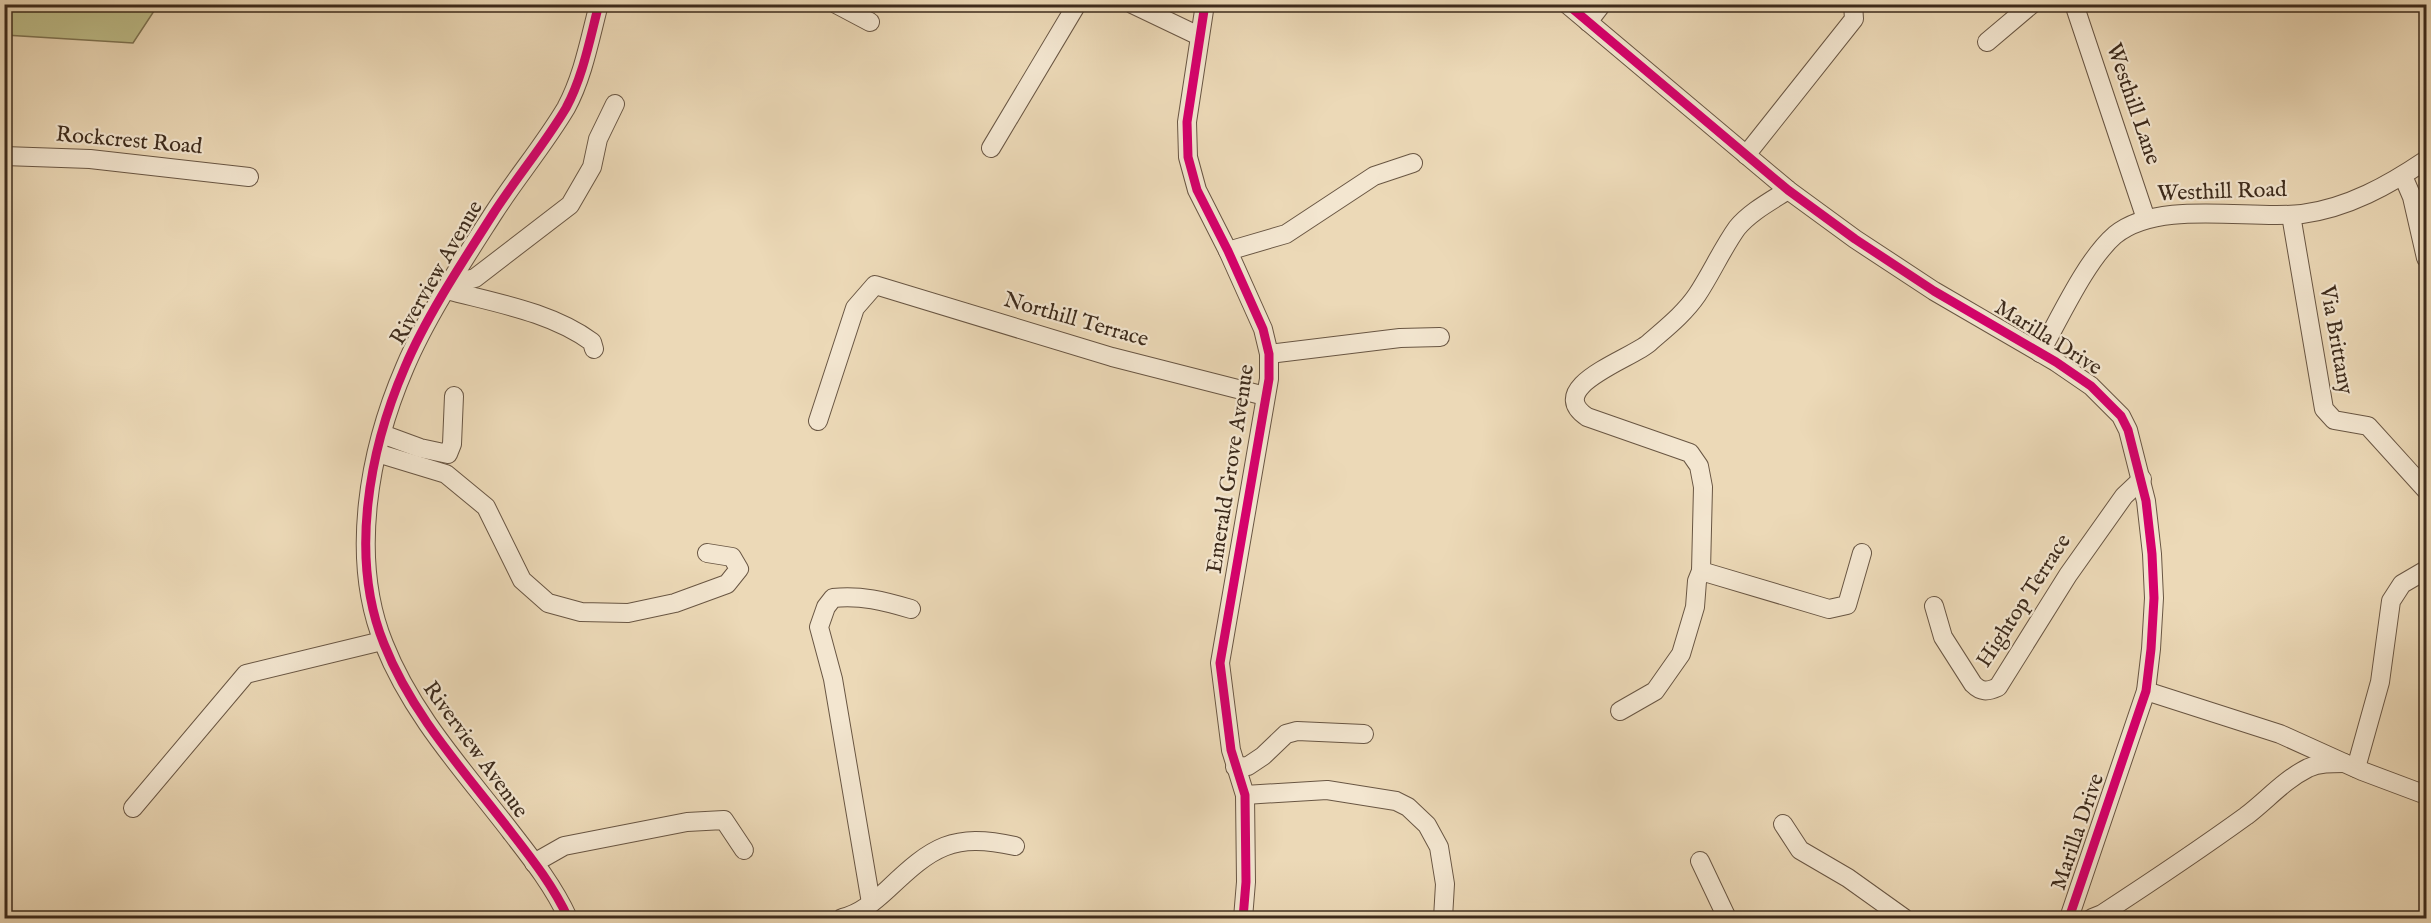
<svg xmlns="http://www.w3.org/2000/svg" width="2431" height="923" font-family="'IM FELL English',serif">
<rect width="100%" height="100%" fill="#ecd9b7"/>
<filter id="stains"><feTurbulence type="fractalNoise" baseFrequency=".00333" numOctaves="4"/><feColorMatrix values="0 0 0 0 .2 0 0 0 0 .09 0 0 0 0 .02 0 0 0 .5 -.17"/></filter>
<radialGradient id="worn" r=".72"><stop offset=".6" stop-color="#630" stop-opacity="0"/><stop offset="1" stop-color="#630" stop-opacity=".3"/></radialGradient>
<!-- green -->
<path fill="#bebe8a" stroke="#7e7453" stroke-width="1.5" d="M4 5 5 4 158 5 133 43 5 35Z"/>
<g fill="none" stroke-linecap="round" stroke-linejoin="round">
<defs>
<g id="minor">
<path d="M836 4 870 22"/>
<path d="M1132 4 1199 36"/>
<path d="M1205 4 1187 122 1188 157 1197 190 1228 251 1263 329 1269 354V379L1220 663 1231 750 1245 795 1246 882 1243 918"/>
<path d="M1567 4 1788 190 1855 239 1934 291 2056 362 2091 386 2121 416 2128 430 2146 501 2152 554 2154 598 2151 649 2146 691 2069 918"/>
<path d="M2074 4 2146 219"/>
<path d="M1588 22 1602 4"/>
<path d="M1987 42 2032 4"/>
<path d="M991 148 1077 4"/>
<path d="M1746 155 1854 19 1853 4"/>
<path d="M4 156 90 159 249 177"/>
<path d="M2403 176 2412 197 2426 258"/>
<path d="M1788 190C1771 201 1750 212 1737 228 1722 249 1711 274 1697 295 1684 314 1666 328 1649 343 1631 359 1543 387 1587 417L1690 453 1699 466 1703 487 1701 571 1829 609 1847 605 1862 553"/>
<path d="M2291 215 2324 409 2334 420 2368 426 2426 490"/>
<path d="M1228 251 1286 234 1374 176 1413 163"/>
<path d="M456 276 467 280 475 278 570 205 592 167 598 139 615 104"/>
<path d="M447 290C496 303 551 312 592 342L594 349"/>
<path d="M2040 353C2060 318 2086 260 2115 235 2159 199 2249 220 2302 214 2348 208 2389 185 2426 160"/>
<path d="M1269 354 1400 338 1440 337"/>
<path d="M818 421 855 308 875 285 1112 357 1265 396"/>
<path d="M382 434 420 448 448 454 452 444 454 396"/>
<path d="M377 453 446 474 486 507 522 580 548 603 581 612 628 613 675 603 727 584 739 569 732 557 707 553"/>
<path d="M1934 606 1943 637 1973 684C1981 692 1987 692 1998 687L2068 575 2124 496 2142 479"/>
<path d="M2146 691 2280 734 2362 771 2426 795"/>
<path d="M1620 711 1655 691 1681 654 1695 607 1697 581 1701 571"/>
<path d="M1235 767 1248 766 1263 756 1286 734 1297 731 1364 734"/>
<path d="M2356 768 2380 682 2391 601 2402 584 2426 570"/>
<path d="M1245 795 1327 790 1396 801 1408 807 1427 825 1439 847 1445 884 1443 918"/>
<path d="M133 808 246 674 382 641"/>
<path d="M1783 824 1800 850 1848 878 1904 918"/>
<path d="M1700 861 1727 918"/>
<path d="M534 863 564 846 687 822 724 820 744 850"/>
<path d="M871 903 833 679 819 627 826 607 833 598C861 595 884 601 911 609"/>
<path d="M568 918C554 887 532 859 511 832 465 772 412 715 384 644 349 558 369 450 405 367 426 317 463 261 493 214 516 178 544 145 566 108 583 77 590 38 599 4"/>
<path d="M842 918C860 914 875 901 888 889 932 847 953 832 1015 846"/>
<path d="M2092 918 2102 914C2151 882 2199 850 2246 816 2267 800 2284 780 2308 768 2319 763 2331 763 2344 763"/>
</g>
</defs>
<!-- minor casing -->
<use href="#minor" stroke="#695643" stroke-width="20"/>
<!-- minor -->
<use href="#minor" stroke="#f3e6d0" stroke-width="18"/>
<defs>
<g id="cycleway">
<path d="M1205 4 1187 122 1188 157 1197 190 1228 251 1263 329 1269 354V379L1220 663 1231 750 1245 795 1246 882 1243 918"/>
<path d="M1567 4 1788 190 1855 239 1934 291 2056 362 2091 386 2121 416 2128 430 2146 501 2152 554 2154 598 2151 649 2146 691 2069 918"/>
<path d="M568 918C554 887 532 859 511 832 465 772 412 715 384 644 349 558 369 450 405 367 426 317 463 261 493 214 516 178 544 145 566 108 583 77 590 38 599 4"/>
</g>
</defs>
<!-- cycleway casing -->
<use href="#cycleway" stroke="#f3e6d0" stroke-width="13"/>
<!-- cycleway -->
<use href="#cycleway" stroke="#d6006c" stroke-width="9"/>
</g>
<g text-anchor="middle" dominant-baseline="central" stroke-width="4.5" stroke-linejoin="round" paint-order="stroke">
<!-- street labels -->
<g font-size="22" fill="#3d2b1c" stroke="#f3e6d0">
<text transform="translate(2133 104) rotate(71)">Westhill Lane</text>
<text transform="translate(129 141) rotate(5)">Rockcrest Road</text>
<text transform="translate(2222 192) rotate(-2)">Westhill Road</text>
<text transform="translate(437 273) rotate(-60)">Riverview Avenue</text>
<text transform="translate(1076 320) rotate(16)">Northill Terrace</text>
<text transform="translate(2048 338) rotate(32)">Marilla Drive</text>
<text transform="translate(2336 340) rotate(80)">Via Brittany</text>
<text transform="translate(1231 469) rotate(-81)">Emerald Grove Avenue</text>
<text transform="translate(2024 601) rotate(-57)">Hightop Terrace</text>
<text transform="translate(475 750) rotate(54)">Riverview Avenue</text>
<text transform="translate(2078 832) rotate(-71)">Marilla Drive</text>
</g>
</g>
<!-- margin -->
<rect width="2431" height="923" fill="none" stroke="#ecd9b7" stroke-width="24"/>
<rect x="6" y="6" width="2419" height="911" fill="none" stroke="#3d2b1c" stroke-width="3"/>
<rect x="12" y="12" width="2407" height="899" fill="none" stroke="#3d2b1c" stroke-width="1.5"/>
<rect width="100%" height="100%" filter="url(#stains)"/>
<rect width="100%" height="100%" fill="url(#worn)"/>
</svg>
